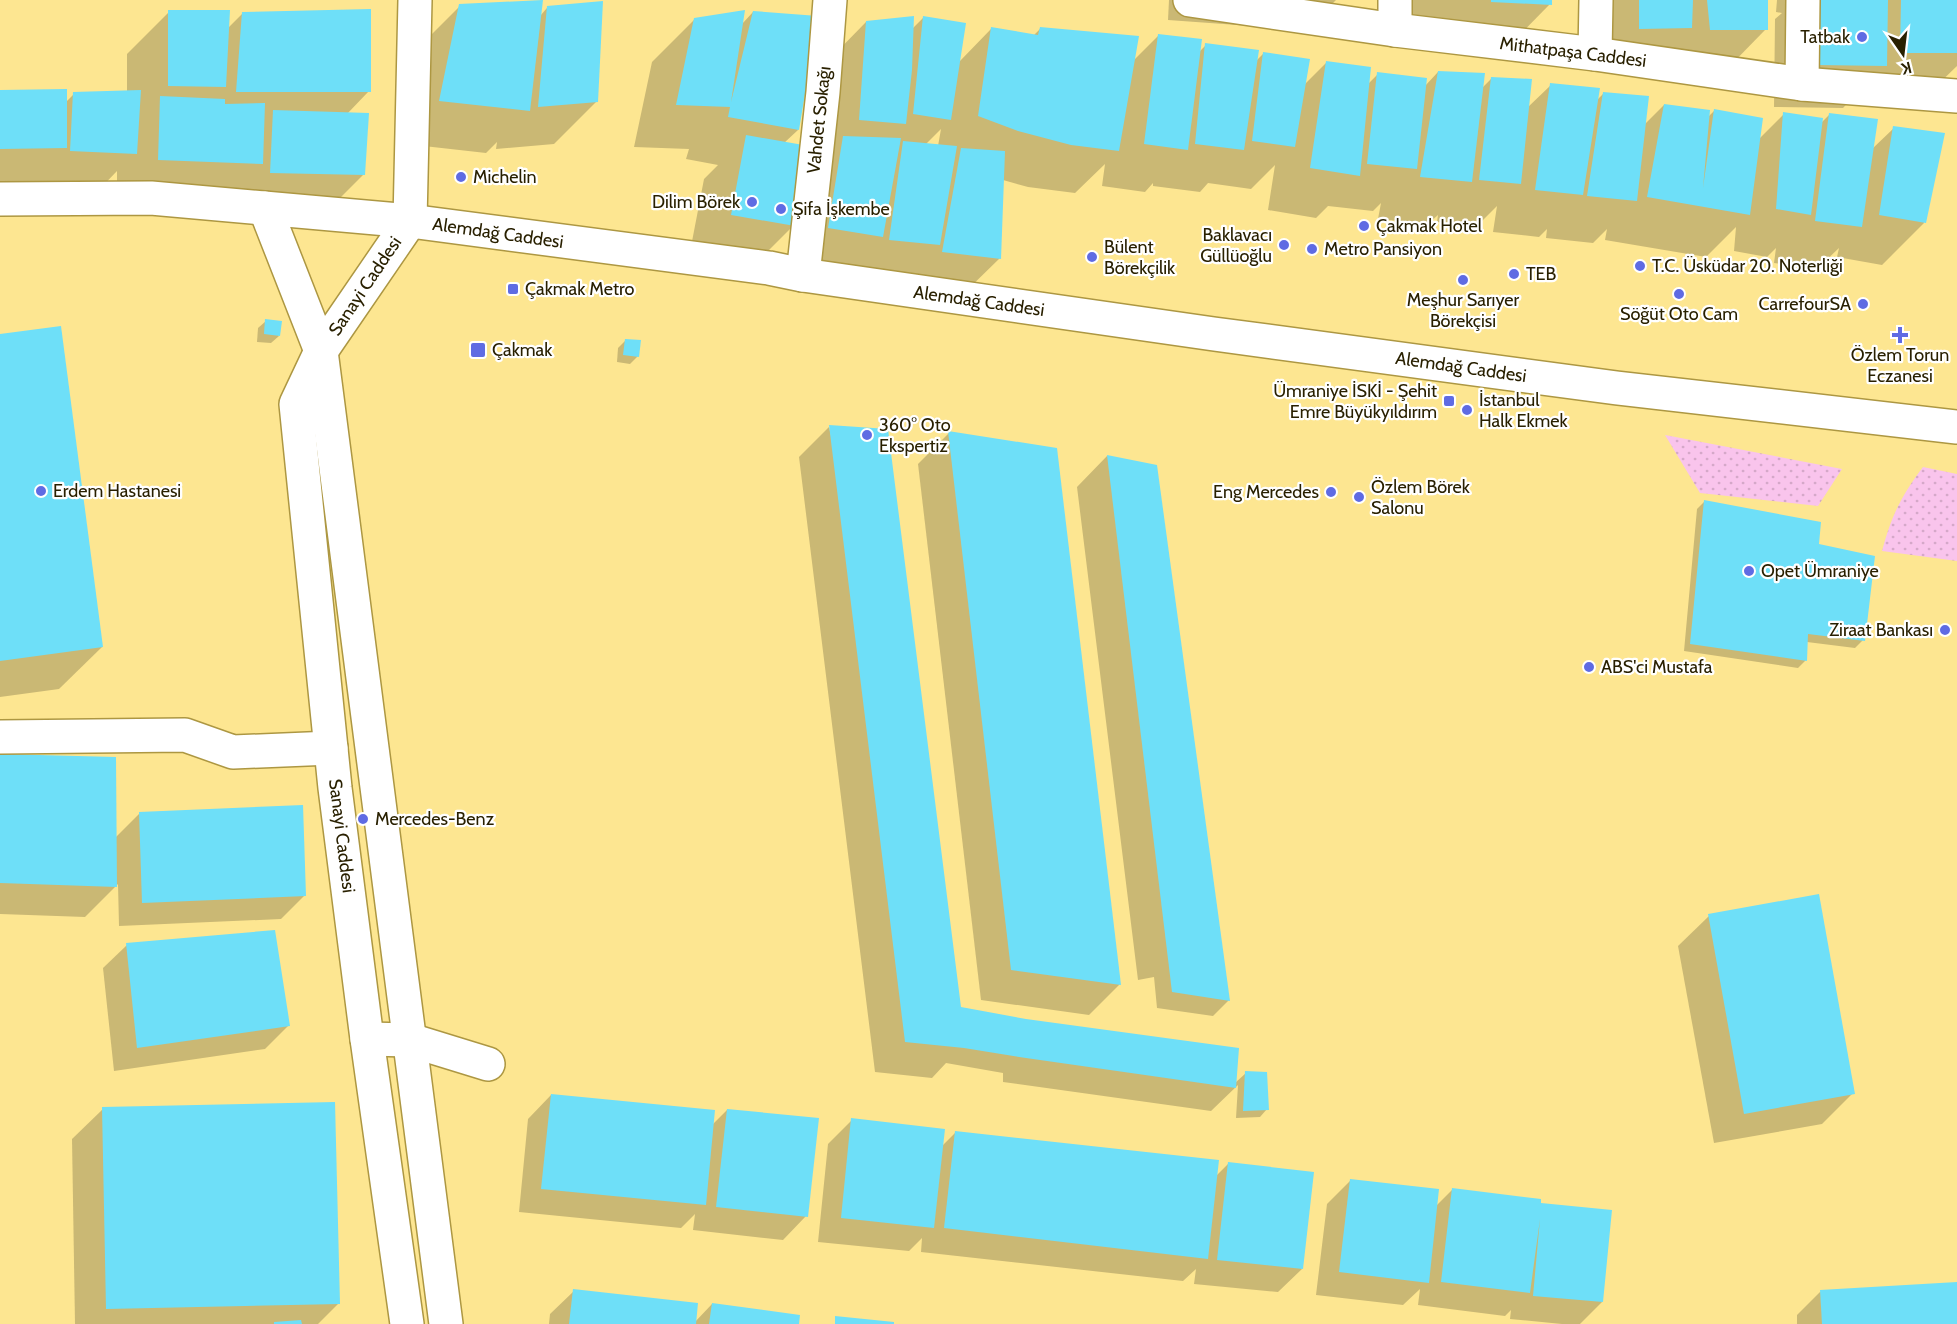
<svg xmlns="http://www.w3.org/2000/svg" width="1957" height="1324" font-family="Cabin,sans-serif">
<defs>
<pattern id="green-dots" width="8" height="8" patternUnits="userSpaceOnUse" patternTransform="scale(1.5)"><rect width="8" height="8" fill="#f9c4ec"/><path d="M2 2h.1M6 6h.1" fill="none" stroke="#d5a8c9" stroke-width="1.8" stroke-linecap="round"/></pattern>
</defs>
<rect width="100%" height="100%" fill="#fde691"/>
<!-- green -->
<g fill="url(#green-dots)">
<path d="M1665 435 1842 469 1818 506 1700 493Z"/>
<path d="M1923 467 1957 474V561L1882 551C1891 517 1901 496 1923 467Z"/>
</g>
<!-- shadow -->
<g fill="#0003" fill-rule="evenodd">
<path d="M1169 0H1336L1306 30 1168 20Z"/>
<path d="M1385 0H1550V4L1508 47 1386 41Z"/>
<path d="M1609 0H1766V29L1724 72 1597 71Z"/>
<path d="M1777 0H1957V66L1927 95 1858 92 1843 108 1774 107 1775 19 1782 13 1776 12Z"/>
<path d="M460 6 540 16 547 8 596 102 554 144 496 149 497 142 486 153 397 143 417 49Z"/>
<path d="M169 12 228 28 243 13 369 91 347 114 364 174 321 217 117 201V171L93 196 0 190V92L66 102 74 94 127 92V54Z"/>
<path d="M753 12 798 130 784 143 808 147 824 65 866 22 912 29 923 18 959 62 991 29 1033 36 1040 29 1133 61 1158 36 1199 52 1206 45 1255 62 1263 54 1304 85 1326 63 1368 84 1378 74 1425 86 1438 72 1482 88 1491 79 1527 108 1551 85 1597 100 1603 94 1644 125 1664 105 1708 117 1714 111 1759 139 1784 114 1821 123 1830 114 1872 149 1894 128 1924 223 1882 265 1837 257 1839 248 1818 268 1774 263 1776 248 1767 257 1734 251 1736 227 1706 257 1605 240 1607 229 1593 243 1546 238 1547 229 1539 237 1493 232 1497 206 1477 226 1437 222 1438 215 1428 224 1378 219 1381 203 1373 211 1328 206 1316 218 1268 210 1275 165 1251 189 1208 183 1200 192 1153 186V183L1145 192 1102 186 1105 164 1075 193 1028 187 1003 180 1000 258 957 300 786 270 794 225 751 268 689 257 704 179 718 165 686 159 689 149 634 147 652 62 695 19 742 24ZM941 129 938 146 925 145Z"/>
<path d="M266 321 279 336 271 343 257 342 258 328Z"/>
<path d="M0 336 102 647 59 689 0 697Z"/>
<path d="M626 340 638 356 630 364 617 362 618 348Z"/>
<path d="M829 427 960 1008 1235 1083 1246 1073 1267 1109 1260 1117 1236 1118 1238 1085 1211 1111 1003 1082V1073L946 1063 932 1078 875 1072 799 457Z"/>
<path d="M949 433 1120 984 1089 1015 981 1000 918 464Z"/>
<path d="M1107 456 1156 467 1229 1000 1213 1016 1157 1008 1154 977 1138 980 1077 487Z"/>
<path d="M1705 501 1818 545 1863 640 1855 648 1807 642 1806 660 1798 668 1684 651 1697 509Z"/>
<path d="M0 755 115 838 140 813 305 895 281 919 119 926 118 884 85 917 0 914Z"/>
<path d="M1709 916 1853 1093 1822 1124 1714 1143 1678 946Z"/>
<path d="M127 945 288 1026 265 1049 114 1071 103 968Z"/>
<path d="M551 1095 712 1125 727 1110 806 1216 783 1240 693 1230 695 1214 681 1228 519 1212 528 1119Z"/>
<path d="M103 1109 338 1304 318 1324H75L72 1139Z"/>
<path d="M852 1120 942 1146 955 1133 1215 1177 1228 1164 1302 1269 1278 1292 1194 1284 1196 1269 1183 1281 921 1252 922 1238 909 1251 818 1242 828 1144Z"/>
<path d="M1351 1180 1436 1206 1452 1190 1539 1205 1602 1302 1580 1324H1562L1510 1319 1511 1310 1505 1316 1418 1305 1420 1289 1403 1305 1316 1295 1327 1204Z"/>
<path d="M1957 1283V1324H1797V1315L1820 1292Z"/>
<path d="M574 1291 694 1323 712 1304 797 1324H549L550 1314Z"/>
</g>
<!-- building -->
<g fill="#6edff8">
<path d="M543 0 530 111 439 101 459 4Z"/>
<path d="M1491 0H1552V5L1491 2Z"/>
<path d="M1639 0H1693L1692 28 1639 29Z"/>
<path d="M1707 0H1768V30H1710Z"/>
<path d="M1817 0H1888L1887 66 1816 65Z"/>
<path d="M1901 0H1957V53H1900Z"/>
<path d="M603 1 598 102 538 107 547 6Z"/>
<path d="M371 9V92H236L242 12Z"/>
<path d="M168 10H230L226 87 168 86Z"/>
<path d="M745 10 731 102 753 11 818 16 799 130 728 117 730 107 676 105 694 18Z"/>
<path d="M914 16 912 70 906 124 859 120 866 21Z"/>
<path d="M923 16 966 23 951 120 913 114Z"/>
<path d="M991 27 1038 35 1040 27 1139 36 1119 151 1071 145 1018 131 978 116Z"/>
<path d="M1158 34 1202 39 1188 150 1144 144Z"/>
<path d="M1205 43 1259 50 1244 150 1195 144Z"/>
<path d="M1263 52 1310 59 1295 147 1252 141Z"/>
<path d="M1326 61 1371 67 1360 176 1310 168Z"/>
<path d="M1438 71 1485 73 1472 182 1420 177Z"/>
<path d="M1377 72 1427 78 1417 169 1367 164Z"/>
<path d="M1491 77 1532 79 1521 184 1479 180Z"/>
<path d="M1550 83 1600 88 1583 195 1535 190Z"/>
<path d="M67 89V148L0 149V90Z"/>
<path d="M141 90 137 154 70 151 73 92Z"/>
<path d="M1603 92 1649 96 1637 201 1587 196Z"/>
<path d="M160 96 225 99V104L265 103 263 164 158 160Z"/>
<path d="M1664 104 1710 110 1703 188 1714 109 1763 118 1750 215 1647 197Z"/>
<path d="M273 110 369 113 365 175 270 173Z"/>
<path d="M1783 112 1823 118 1811 215 1776 209Z"/>
<path d="M1829 113 1878 119 1862 227 1815 221Z"/>
<path d="M1893 126 1945 133 1926 223 1879 215Z"/>
<path d="M746 135 809 146 795 226 731 215Z"/>
<path d="M843 136 901 138 883 237 828 228Z"/>
<path d="M903 141 957 146 940 245 889 240Z"/>
<path d="M961 148 1005 151 1001 259 942 252Z"/>
<path d="M265 319 282 321 280 336 264 334Z"/>
<path d="M61 326 103 647 0 661V334Z"/>
<path d="M625 339 641 340 639 357 623 355Z"/>
<path d="M829 425 888 429 961 1007 1026 1019 1239 1048 1236 1088 1026 1058 964 1048 905 1042Z"/>
<path d="M948 431 1057 448 1121 985 1011 970Z"/>
<path d="M1107 455 1157 465 1230 1001 1172 992Z"/>
<path d="M1704 500 1821 522 1819 544 1875 556 1865 641 1808 634 1807 661 1690 644Z"/>
<path d="M0 754 116 757 117 887 0 883Z"/>
<path d="M303 805 306 896 142 903 139 812Z"/>
<path d="M1819 894 1855 1094 1744 1114 1708 914Z"/>
<path d="M275 930 290 1026 137 1048 126 943Z"/>
<path d="M1245 1071 1267 1072 1269 1110 1243 1111Z"/>
<path d="M551 1094 715 1110 706 1205 541 1189Z"/>
<path d="M335 1102 340 1304 106 1309 102 1107Z"/>
<path d="M727 1109 819 1118 808 1217 716 1207Z"/>
<path d="M851 1118 945 1129 934 1228 841 1218Z"/>
<path d="M955 1131 1219 1160 1208 1259 944 1228Z"/>
<path d="M1228 1162 1314 1172 1303 1269 1217 1260Z"/>
<path d="M1350 1179 1439 1189 1429 1283 1339 1272Z"/>
<path d="M1452 1188 1541 1199V1203L1612 1210 1603 1302 1533 1296 1540 1219 1530 1293 1441 1282Z"/>
<path d="M1957 1282V1324H1822L1820 1290Z"/>
<path d="M573 1289 698 1303 696 1324H569Z"/>
<path d="M712 1303 800 1315 799 1324H709Z"/>
<path d="M835 1316 894 1322V1324H835Z"/>
<path d="M301 1320 302 1324H274V1322Z"/>
</g>
<g fill="none" stroke-linecap="round" stroke-linejoin="round">
<defs>
<g id="street">
<path d="M1395 30V0"/>
<path d="M1595 54 1596 0"/>
<path d="M1802 84 1803 0"/>
<path d="M410 221 415 0"/>
<path d="M803 275 823 92 830 0"/>
<path d="M321 351 296 404 335 788 367 1039 407 1324"/>
<path d="M0 737 185 735 233 752 331 748"/>
<path d="M367 1039 410 1040 488 1064"/>
</g>
<g id="secondary">
<path d="M265 208 321 351 446 1324"/>
<path d="M321 351 410 221"/>
</g>
<g id="primary">
<path d="M1190 0 1395 30 1595 54 1802 84 1957 96"/>
<path d="M0 199 151 198 410 221 769 268 803 275 1214 334 1617 388 1957 427"/>
</g>
</defs>
<!-- street casing -->
<use href="#street" stroke="#ad9742" stroke-width="36"/>
<!-- secondary casing -->
<use href="#secondary" stroke="#ad9742" stroke-width="36"/>
<!-- primary casing -->
<use href="#primary" stroke="#ad9742" stroke-width="36"/>
<!-- street -->
<use href="#street" stroke="#fff" stroke-width="33"/>
<!-- secondary -->
<use href="#secondary" stroke="#fff" stroke-width="33"/>
<!-- primary -->
<use href="#primary" stroke="#fff" stroke-width="33"/>
</g>
<!-- markers -->
<g fill="#5f6be3" stroke="#fff" stroke-width="2">
<circle cx="1862" cy="37" r="6"/>
<circle cx="461" cy="177" r="6"/>
<circle cx="752" cy="202" r="6"/>
<circle cx="781" cy="209" r="6"/>
<circle cx="1364" cy="226" r="6"/>
<circle cx="1284" cy="245" r="6"/>
<circle cx="1312" cy="249" r="6"/>
<circle cx="1092" cy="257" r="6"/>
<circle cx="1640" cy="266" r="6"/>
<circle cx="1514" cy="274" r="6"/>
<circle cx="1463" cy="280" r="6"/>
<rect x="507" y="283" width="12" height="12" rx="3"/>
<circle cx="1679" cy="294" r="6"/>
<circle cx="1863" cy="304" r="6"/>
<path d="M1897 326h6v6h6v6h-6v6h-6v-6h-6v-6h6z"/>
<rect x="470" y="342" width="16" height="16" rx="3"/>
<rect x="1443" y="395" width="12" height="12" rx="3"/>
<circle cx="1467" cy="410" r="6"/>
<circle cx="867" cy="435" r="6"/>
<circle cx="41" cy="491" r="6"/>
<circle cx="1331" cy="492" r="6"/>
<circle cx="1359" cy="497" r="6"/>
<circle cx="1749" cy="571" r="6"/>
<circle cx="1945" cy="630" r="6"/>
<circle cx="1589" cy="667" r="6"/>
<circle cx="363" cy="819" r="6"/>
</g>
<g text-anchor="middle" dominant-baseline="central" stroke-width="4.5" stroke-linejoin="round" paint-order="stroke">
<!-- poi labels -->
<g font-size="18" fill="#292000" stroke="#fff" text-anchor="start">
<text x="1850" y="37" text-anchor="end">Tatbak</text>
<text x="473" y="177">Michelin</text>
<text x="740" y="202" text-anchor="end">Dilim Börek</text>
<text x="793" y="209">Şifa İşkembe</text>
<text x="1376" y="226">Çakmak Hotel</text>
<text x="1272" y="235" text-anchor="end">Baklavacı<tspan x="1272" dy="21">Güllüoğlu</tspan></text>
<text x="1104" y="247">Bülent<tspan x="1104" dy="21">Börekçilik</tspan></text>
<text x="1324" y="249">Metro Pansiyon</text>
<text x="1652" y="266">T.C. Üsküdar 20. Noterliği</text>
<text x="1526" y="274">TEB</text>
<text x="525" y="289">Çakmak Metro</text>
<text x="1463" y="300" text-anchor="middle">Meşhur Sarıyer<tspan x="1463" dy="21">Börekçisi</tspan></text>
<text x="1851" y="304" text-anchor="end">CarrefourSA</text>
<text x="1679" y="314" text-anchor="middle">Söğüt Oto Cam</text>
<text x="492" y="350">Çakmak</text>
<text x="1900" y="355" text-anchor="middle">Özlem Torun<tspan x="1900" dy="21">Eczanesi</tspan></text>
<text x="1437" y="391" text-anchor="end">Ümraniye İSKİ - Şehit<tspan x="1437" dy="21">Emre Büyükyıldırım</tspan></text>
<text x="1479" y="400">İstanbul<tspan x="1479" dy="21">Halk Ekmek</tspan></text>
<text x="879" y="425">360° Oto<tspan x="879" dy="21">Ekspertiz</tspan></text>
<text x="1371" y="487">Özlem Börek<tspan x="1371" dy="21">Salonu</tspan></text>
<text x="53" y="491">Erdem Hastanesi</text>
<text x="1319" y="492" text-anchor="end">Eng Mercedes</text>
<text x="1761" y="571">Opet Ümraniye</text>
<text x="1933" y="630" text-anchor="end">Ziraat Bankası</text>
<text x="1601" y="667">ABS'ci Mustafa</text>
<text x="375" y="819">Mercedes-Benz</text>
</g>
<!-- street labels -->
<g font-size="18" fill="#292000" stroke="#fff">
<text transform="translate(1573 52) rotate(7)">Mithatpaşa Caddesi</text>
<text transform="translate(819 120) rotate(-84)">Vahdet Sokağı</text>
<text transform="translate(498 233) rotate(8)">Alemdağ Caddesi</text>
<text transform="translate(365 286) rotate(-56)">Sanayi Caddesi</text>
<text transform="translate(979 301) rotate(8)">Alemdağ Caddesi</text>
<text transform="translate(1461 367) rotate(8)">Alemdağ Caddesi</text>
<text transform="translate(342 836) rotate(83)">Sanayi Caddesi</text>
</g>
</g>
<!-- north arrow -->
<g transform="translate(1903 54) rotate(166)" stroke="#ffffff" stroke-width="4.5" paint-order="stroke">
<path d="M0-4.5L10 22L0 15L-10 22Z" fill="#292000"/>
<text y="-9" font-size="16" font-weight="bold" text-anchor="middle" fill="#292000">K</text>
</g>
</svg>
